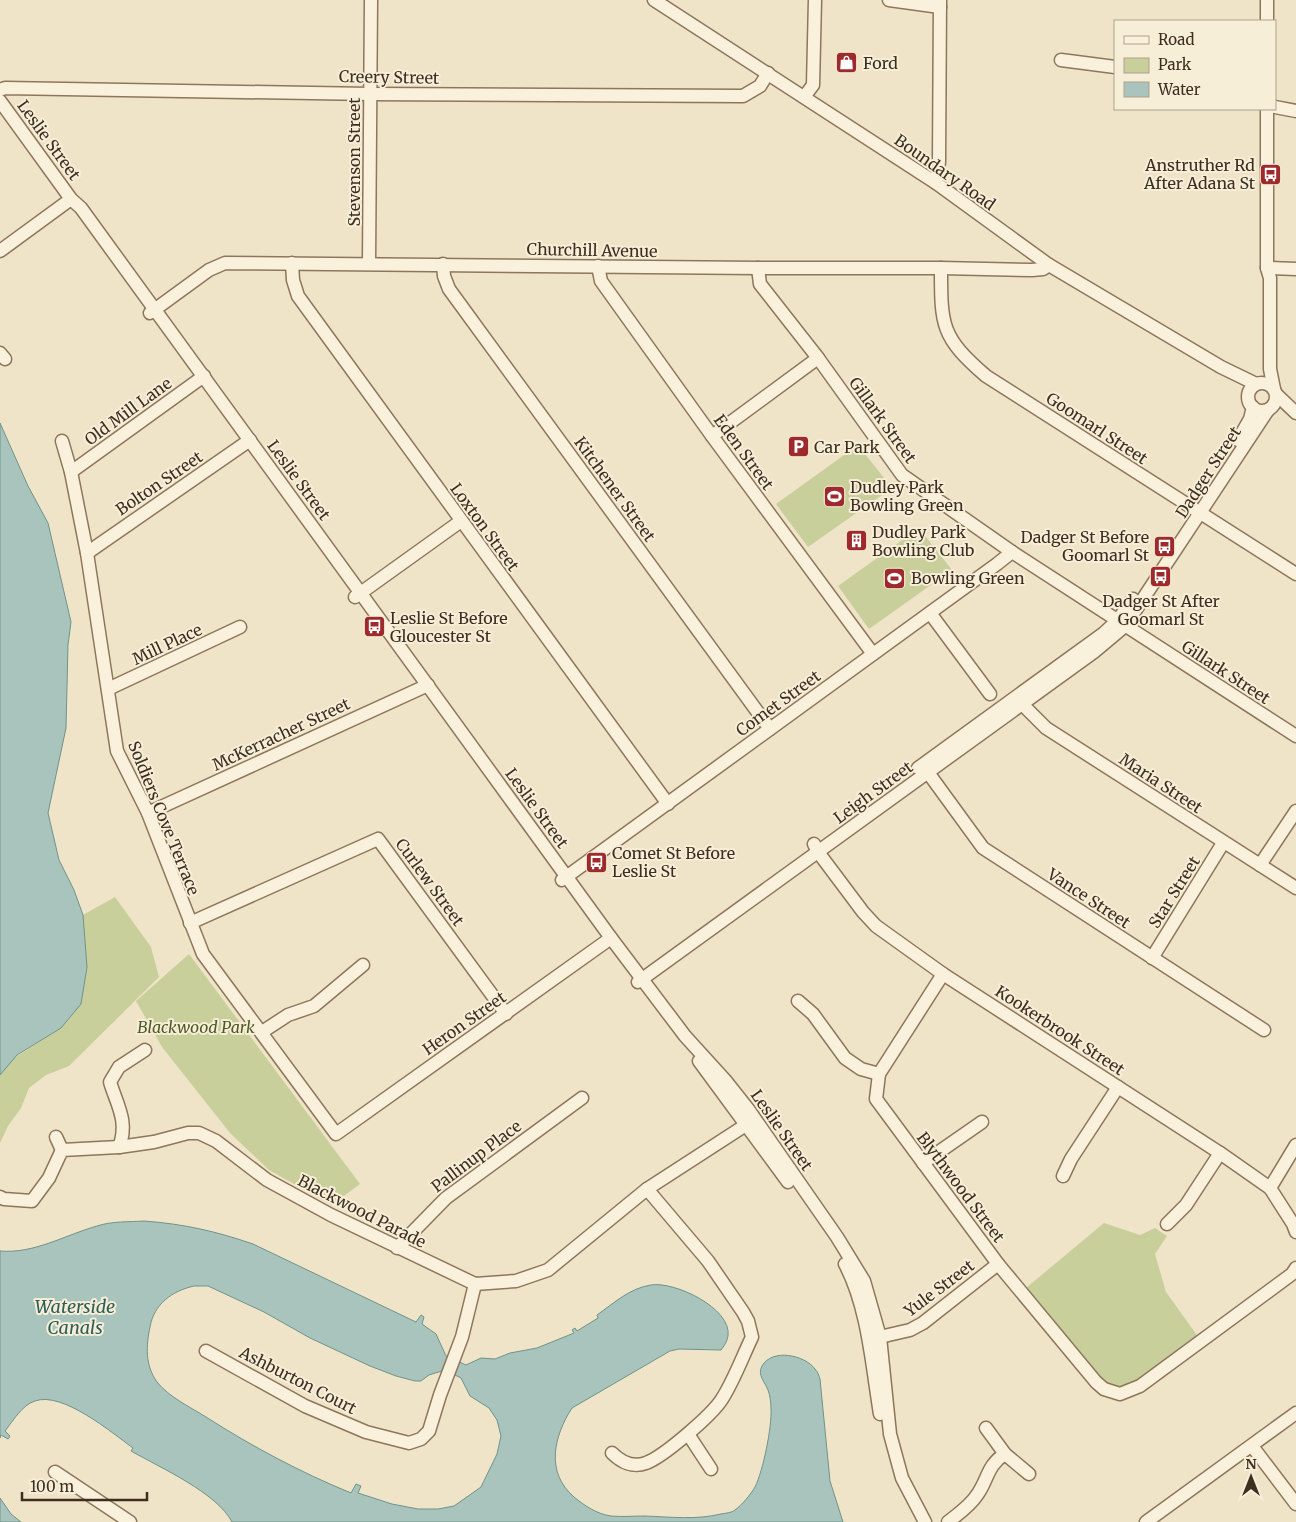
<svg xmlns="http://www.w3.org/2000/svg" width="1296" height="1522" font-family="Merriweather,serif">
<rect width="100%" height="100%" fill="#f0e4c8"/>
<!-- green -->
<g fill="#c9cf9b">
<path d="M858 445 892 488 808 547 776 504Z"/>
<path d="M919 528 952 570 869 629 838 586Z"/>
<path d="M115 897 151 947 159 977 69 1066 46 1075 29 1088 21 1108 8 1126 0 1143V1074L8 1062 61 1028 74 1012 86 957 83 915Z"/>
<path d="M189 954 360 1184 332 1205 269 1170 230 1133 162 1047 136 1001Z"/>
<path d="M1104 1223 1140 1235 1155 1228 1167 1236 1155 1254 1166 1292 1199 1338 1129 1386C1115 1389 1108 1384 1098 1374L1026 1288Z"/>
</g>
<!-- water -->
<g fill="#a9c4bc" stroke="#6f938a" fill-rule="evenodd">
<path d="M0 423 28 486 48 523 71 622 68 645 66 728 48 813 59 860 74 890 83 915 87 967 81 1004 61 1028 17 1055 0 1075Z"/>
<path d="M144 1221C184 1224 215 1231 253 1244L416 1322 421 1315 424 1317 422 1324 436 1334 446 1356 466 1365 481 1358 495 1359 510 1353 537 1348 574 1333 572 1330 575 1328 577 1331 598 1318 597 1315C614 1303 630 1288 651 1285 674 1281 732 1308 728 1336 727 1342 724 1346 721 1350L679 1349 670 1351 572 1408C554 1436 545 1472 574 1497 585 1506 597 1514 611 1516 622 1517 634 1516 645 1516 671 1517 696 1520 721 1514 725 1513 732 1513 735 1510 742 1505 751 1494 755 1487 763 1471 772 1427 771 1409 771 1403 770 1395 768 1390 765 1382 757 1375 762 1366 772 1348 805 1355 815 1369 818 1372 819 1376 820 1379L830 1481 843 1522H232C217 1493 161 1468 131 1451L133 1448C111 1432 62 1391 35 1401 22 1405 13 1421 5 1431L10 1436 8 1439 1 1435 0 1438V1251C34 1254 65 1235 97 1226 112 1221 129 1222 144 1221ZM194 1286H208L264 1312 310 1338 370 1366 396 1376 415 1381H421L429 1375 445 1370 461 1378 470 1396 489 1408 497 1420 501 1436 497 1454 481 1487 454 1506 438 1509H418L392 1504 358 1493 361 1486 356 1484 351 1493C300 1472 253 1447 206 1417 190 1407 169 1397 157 1382 145 1365 146 1346 150 1327 154 1304 172 1291 194 1286Z"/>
<path d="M0 1498 11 1514 21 1522H0Z"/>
</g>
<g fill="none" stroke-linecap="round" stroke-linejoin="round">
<defs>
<g id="minor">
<path d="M654 0 936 183 1049 265 1221 367 1256 384"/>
<path d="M889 0 940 7"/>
<path d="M1267 21V0"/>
<path d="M1061 60 1115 67"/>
<path d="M0 90 5 88 370 94 743 96 760 86 768 73"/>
<path d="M804 97 813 85 815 0"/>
<path d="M0 101 71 199 81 208 611 938 685 1036 725 1080 748 1109 837 1237 864 1281 880 1337 890 1434 902 1478 925 1522"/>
<path d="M1275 107 1296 111"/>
<path d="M1267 109V268L1270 278V369L1274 389"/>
<path d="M936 183 939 162 940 0"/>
<path d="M0 251 71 199"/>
<path d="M292 263 293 280 298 296 668 804"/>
<path d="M369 263 371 0"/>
<path d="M443 264 444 276 449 289 770 729"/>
<path d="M598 266 601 281 712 436 873 654"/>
<path d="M758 268 760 284 818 358 902 475 1012 552 1296 736"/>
<path d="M941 268C941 326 941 337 986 376L1296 574"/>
<path d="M1267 268 1296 269"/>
<path d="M150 313 209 270 225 263 758 268H941L1032 270 1043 269 1049 265"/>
<path d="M0 353 5 359"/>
<circle cx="1262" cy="397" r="14"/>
<path d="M1276 394 1296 413"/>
<path d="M712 436 818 358"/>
<path d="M1238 440 1250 419 1253 407"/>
<path d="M62 441 71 472 87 553 117 751 148 813 203 954 336 1134 611 938"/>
<path d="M71 472 204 376"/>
<path d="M87 553 250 440"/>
<path d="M355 597 461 521"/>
<path d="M930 613 990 694"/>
<path d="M108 689 240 627"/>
<path d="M1019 697 1022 704 1046 728 1296 888"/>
<path d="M924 767 983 848 1264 1030"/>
<path d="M918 768 1104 633 1117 621 1133 599"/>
<path d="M148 813 428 685"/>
<path d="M814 844 818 852 863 912 876 926 943 974 1220 1153 1270 1188 1293 1224 1296 1232"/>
<path d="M1260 865 1296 811"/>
<path d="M562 880 997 564 1012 552"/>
<path d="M190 923 378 839 506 1014"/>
<path d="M1152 958 1223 843"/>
<path d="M943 974 879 1074 876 1099 998 1264 1096 1382 1104 1389 1120 1394 1140 1386 1292 1274 1296 1268"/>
<path d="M638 982 1094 652 1125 626 1268 410"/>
<path d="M798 1001 813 1014 845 1058 861 1069 879 1074"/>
<path d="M262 1032 288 1015 314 1006 363 965"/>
<path d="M699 1061 788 1182"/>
<path d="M56 1137 62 1150"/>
<path d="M119 1147C129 1122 117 1105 110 1082L119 1067 145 1050"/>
<path d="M923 1163 982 1122"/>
<path d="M1063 1176 1071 1159 1118 1087"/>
<path d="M1270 1188 1296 1145"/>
<path d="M0 1197 4 1199 32 1201 49 1178 62 1150 119 1147 154 1142 188 1133H199L216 1141 267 1180 331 1215 475 1284 516 1281 548 1270 647 1189 752 1121"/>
<path d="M1167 1224 1186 1205 1220 1153"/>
<path d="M397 1248 446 1198 582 1098"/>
<path d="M845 1264C868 1307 872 1366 880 1414"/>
<path d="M871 1339 910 1330 923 1323 998 1264"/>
<path d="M206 1351 305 1406 366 1432 409 1443 421 1439 429 1431 440 1395 462 1337 475 1284"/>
<path d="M986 1428 1005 1454 1029 1474"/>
<path d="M688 1434 711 1469"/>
<path d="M1252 1446 1296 1504"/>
<path d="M612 1453C621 1462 633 1468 646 1463 663 1457 712 1415 722 1399 734 1380 742 1358 752 1337L748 1321 743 1312 708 1261 647 1189"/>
<path d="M55 1472 130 1522"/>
<path d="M948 1522C958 1514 970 1506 977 1495 988 1480 987 1465 1005 1454"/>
<path d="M1146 1522 1296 1413"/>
</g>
</defs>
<!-- minor casing -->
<use href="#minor" stroke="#8d765c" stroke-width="15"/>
<!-- minor -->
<use href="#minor" stroke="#faf1dc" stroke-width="12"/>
</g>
<!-- icons -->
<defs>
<symbol id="shop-square" viewBox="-11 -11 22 22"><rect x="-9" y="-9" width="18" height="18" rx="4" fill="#9e2a2b" stroke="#f7eed8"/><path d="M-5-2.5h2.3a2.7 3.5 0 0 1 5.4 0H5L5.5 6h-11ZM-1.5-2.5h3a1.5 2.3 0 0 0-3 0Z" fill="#fff"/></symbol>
<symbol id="bus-square" viewBox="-11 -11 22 22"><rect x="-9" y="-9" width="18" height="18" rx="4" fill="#9e2a2b" stroke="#f7eed8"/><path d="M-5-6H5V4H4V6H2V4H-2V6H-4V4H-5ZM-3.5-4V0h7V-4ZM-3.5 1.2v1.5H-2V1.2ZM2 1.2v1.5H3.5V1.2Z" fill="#fff"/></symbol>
<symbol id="parking-square" viewBox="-11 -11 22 22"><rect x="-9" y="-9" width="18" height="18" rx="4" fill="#9e2a2b" stroke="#f7eed8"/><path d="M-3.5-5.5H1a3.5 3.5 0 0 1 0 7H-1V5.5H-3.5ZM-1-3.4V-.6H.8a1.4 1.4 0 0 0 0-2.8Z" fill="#fff"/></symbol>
<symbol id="stadium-square" viewBox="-11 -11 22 22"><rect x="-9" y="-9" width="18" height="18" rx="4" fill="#9e2a2b" stroke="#f7eed8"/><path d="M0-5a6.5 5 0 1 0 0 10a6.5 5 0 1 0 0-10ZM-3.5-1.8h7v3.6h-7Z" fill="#fff"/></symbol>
<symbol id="building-square" viewBox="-11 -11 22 22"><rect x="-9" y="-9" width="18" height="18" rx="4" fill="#9e2a2b" stroke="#f7eed8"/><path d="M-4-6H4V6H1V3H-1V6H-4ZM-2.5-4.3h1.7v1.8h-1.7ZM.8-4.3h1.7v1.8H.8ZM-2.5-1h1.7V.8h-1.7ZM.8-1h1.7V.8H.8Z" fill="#fff"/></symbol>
</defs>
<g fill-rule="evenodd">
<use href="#shop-square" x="834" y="50" width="25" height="25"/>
<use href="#bus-square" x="1258" y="162" width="25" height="25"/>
<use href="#parking-square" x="786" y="434" width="25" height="25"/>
<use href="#stadium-square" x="822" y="484" width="25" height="25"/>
<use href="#building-square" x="844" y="528" width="25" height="25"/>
<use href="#bus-square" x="1152" y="534" width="25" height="25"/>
<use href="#bus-square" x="1148" y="564" width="25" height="25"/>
<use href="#stadium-square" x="882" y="566" width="25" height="25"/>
<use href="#bus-square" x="362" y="614" width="25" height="25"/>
<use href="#bus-square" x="584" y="850" width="25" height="25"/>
</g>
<g text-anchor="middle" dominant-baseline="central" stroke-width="4" stroke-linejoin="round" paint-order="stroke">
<!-- poi labels -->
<g font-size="16" fill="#3d2e20" stroke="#f7eed8" text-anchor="start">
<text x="863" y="63">Ford</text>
<text x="1255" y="165" text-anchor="end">Anstruther Rd<tspan x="1255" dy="18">After Adana St</tspan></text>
<text x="814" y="447">Car Park</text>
<text x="850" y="487">Dudley Park<tspan x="850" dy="18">Bowling Green</tspan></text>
<text x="872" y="532">Dudley Park<tspan x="872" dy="18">Bowling Club</tspan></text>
<text x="1149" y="537" text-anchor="end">Dadger St Before<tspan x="1149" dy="18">Goomarl St</tspan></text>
<text x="911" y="578">Bowling Green</text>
<text x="1161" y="601" text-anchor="middle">Dadger St After<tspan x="1161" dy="18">Goomarl St</tspan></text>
<text x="390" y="618">Leslie St Before<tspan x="390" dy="18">Gloucester St</tspan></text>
<text x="612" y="853">Comet St Before<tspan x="612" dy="18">Leslie St</tspan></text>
</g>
<!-- street labels -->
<g font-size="16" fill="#3d2e20" stroke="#f7eed8">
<text transform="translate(389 77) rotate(1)">Creery Street</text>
<text transform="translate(49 140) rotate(54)">Leslie Street</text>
<text transform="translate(354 162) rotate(-90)">Stevenson Street</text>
<text transform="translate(945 172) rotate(35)">Boundary Road</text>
<text transform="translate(592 250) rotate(1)">Churchill Avenue</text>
<text transform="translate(128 411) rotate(-36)">Old Mill Lane</text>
<text transform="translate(883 420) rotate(54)">Gillark Street</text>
<text transform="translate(1097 428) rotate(33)">Goomarl Street</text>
<text transform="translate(744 452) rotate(54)">Eden Street</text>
<text transform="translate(1208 472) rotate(-57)">Dadger Street</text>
<text transform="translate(299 480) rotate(54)">Leslie Street</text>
<text transform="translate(159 483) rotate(-34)">Bolton Street</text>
<text transform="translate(615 489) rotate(54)">Kitchener Street</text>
<text transform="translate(485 527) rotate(54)">Loxton Street</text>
<text transform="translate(167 644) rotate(-25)">Mill Place</text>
<text transform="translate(1226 672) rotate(33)">Gillark Street</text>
<text transform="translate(778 703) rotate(-36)">Comet Street</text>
<text transform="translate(281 734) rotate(-25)">McKerracher Street</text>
<text transform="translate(1161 783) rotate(33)">Maria Street</text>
<text transform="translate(873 792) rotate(-36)">Leigh Street</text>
<text transform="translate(537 808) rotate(54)">Leslie Street</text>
<text transform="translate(164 818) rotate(68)">Soldiers Cove Terrace</text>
<text transform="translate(430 882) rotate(54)">Curlew Street</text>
<text transform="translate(1174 892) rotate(-58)">Star Street</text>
<text transform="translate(1089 898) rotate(33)">Vance Street</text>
<text transform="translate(464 1023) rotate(-35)">Heron Street</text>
<text transform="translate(1060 1030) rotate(33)">Kookerbrook Street</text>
<text transform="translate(782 1130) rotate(55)">Leslie Street</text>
<text transform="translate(476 1156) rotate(-37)">Pallinup Place</text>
<text transform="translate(961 1187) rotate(53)">Blythwood Street</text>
<text transform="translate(362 1211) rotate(27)">Blackwood Parade</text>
<text transform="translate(939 1288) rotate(-37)">Yule Street</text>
<text transform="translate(298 1380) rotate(27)">Ashburton Court</text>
</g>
<!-- park labels -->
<g font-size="16" font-style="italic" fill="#4d5a26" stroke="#f7eed8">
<text x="196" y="1027">Blackwood Park</text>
</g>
<!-- water labels -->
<g font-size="18" font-style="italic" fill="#2f5d5a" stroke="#f7eed8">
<text x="75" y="1306">Waterside<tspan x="75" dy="21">Canals</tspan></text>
</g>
</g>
<!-- legend -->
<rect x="1114" y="20" width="162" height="90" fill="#f7eed8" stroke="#ada18e"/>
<rect x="1124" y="36" width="25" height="8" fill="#faf1dc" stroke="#ada18e"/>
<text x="1158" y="45" font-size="15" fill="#3d2e20">Road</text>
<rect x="1124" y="58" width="25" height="15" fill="#c9cf9b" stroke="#ada18e"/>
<text x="1158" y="70" font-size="15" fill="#3d2e20">Park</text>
<rect x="1124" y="82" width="25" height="15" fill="#a9c4bc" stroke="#ada18e"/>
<text x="1158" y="95" font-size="15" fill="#3d2e20">Water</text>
<!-- north arrow -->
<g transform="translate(1251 1477)" stroke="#f7eed8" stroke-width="4" paint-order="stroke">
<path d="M0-4L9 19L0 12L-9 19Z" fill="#3d2e20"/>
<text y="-8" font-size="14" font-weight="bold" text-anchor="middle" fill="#3d2e20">N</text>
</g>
<!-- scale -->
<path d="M22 1492v8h125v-8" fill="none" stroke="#3d2e20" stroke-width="2.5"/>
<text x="30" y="1492" font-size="15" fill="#3d2e20" stroke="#f7eed8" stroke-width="4" paint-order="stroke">100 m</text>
</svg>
